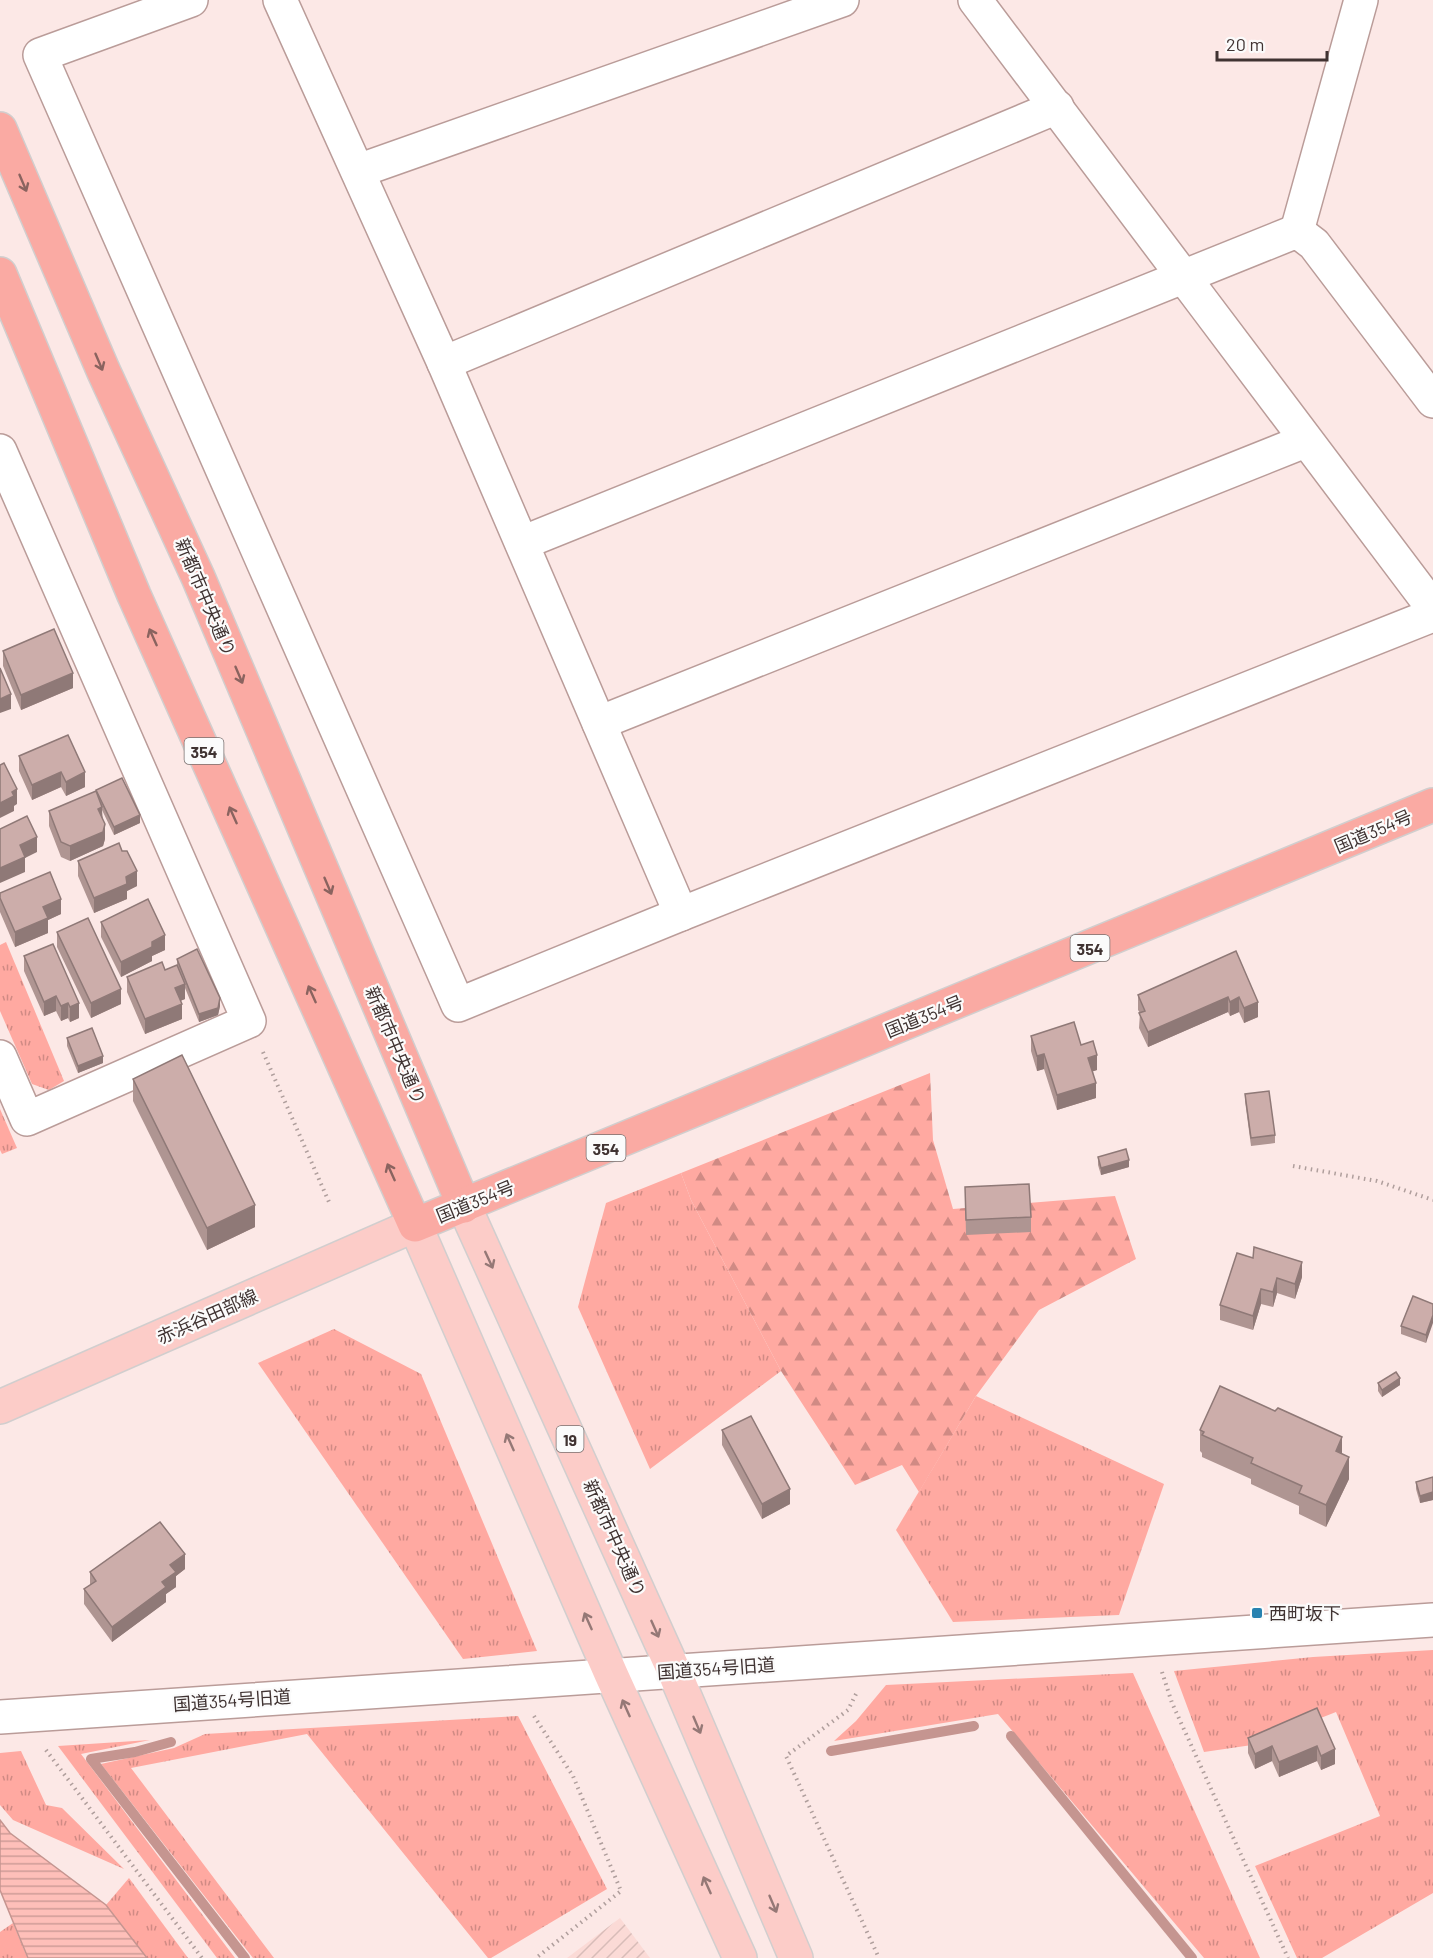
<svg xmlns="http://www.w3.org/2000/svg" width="1433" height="1958" font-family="Barlow,'Noto Sans JP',sans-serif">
<defs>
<pattern id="industrial-furrows" width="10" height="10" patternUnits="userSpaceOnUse" patternTransform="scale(1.5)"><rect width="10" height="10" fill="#fbdad6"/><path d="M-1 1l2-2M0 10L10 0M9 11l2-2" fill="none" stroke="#d8bcb8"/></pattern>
<pattern id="grass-tufts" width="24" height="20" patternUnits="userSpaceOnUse" patternTransform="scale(1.5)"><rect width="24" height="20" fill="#ffa9a1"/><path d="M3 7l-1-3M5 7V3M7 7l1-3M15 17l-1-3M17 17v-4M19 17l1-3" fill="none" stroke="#d08a84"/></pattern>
<pattern id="forest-firs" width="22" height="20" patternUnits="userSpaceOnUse" patternTransform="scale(1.5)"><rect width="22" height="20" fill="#ffa9a1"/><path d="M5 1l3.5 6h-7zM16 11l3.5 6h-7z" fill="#d08a84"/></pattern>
<pattern id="water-rules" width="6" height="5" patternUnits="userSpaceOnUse" patternTransform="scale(1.5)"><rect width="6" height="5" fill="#febfb9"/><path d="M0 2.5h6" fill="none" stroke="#cf9c97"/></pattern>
</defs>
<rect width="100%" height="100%" fill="#fce8e6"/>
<!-- industrial -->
<path fill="url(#industrial-furrows)" d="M620 1918 650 1958H567Z"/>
<!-- grass -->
<g fill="url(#grass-tufts)">
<path d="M6 942 64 1081 49 1090 32 1084 0 1011V945Z"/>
<path d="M0 1109 17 1148 2 1154 0 1150Z"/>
<path d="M681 1173 691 1200 781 1371 650 1469 578 1307 606 1203Z"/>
<path d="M334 1329 421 1374 537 1651 463 1659 258 1363Z"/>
<path d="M976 1396 1164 1484 1119 1615 953 1622 896 1530Z"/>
<path d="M1433 1650V1893L1322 1958H1297L1255 1866 1380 1816 1336 1712 1252 1745 1204 1752 1174 1671 1313 1657Z"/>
<path d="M1133 1673 1260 1958H1204L998 1714 834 1741 856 1721 886 1685Z"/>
<path d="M518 1716 607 1889 491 1958H488L307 1734 131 1768 274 1958H253L101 1764 174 1748 205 1734Z"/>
<path d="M150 1740 81 1754 235 1958H217L58 1746Z"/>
<path d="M21 1751 46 1805 62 1808 124 1869 13 1820 0 1805V1753Z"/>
<path d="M129 1878 188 1958H147L106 1905Z"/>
<path d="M13 1923 27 1957 28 1958H0V1932Z"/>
</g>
<!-- forest -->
<path fill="url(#forest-firs)" d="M930 1073 933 1140 953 1209 1115 1196 1136 1259 1039 1310 976 1396 919 1492 902 1465 855 1485 781 1371 691 1200 681 1173Z"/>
<!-- water -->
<path fill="url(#water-rules)" stroke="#c59590" stroke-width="1.5" d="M0 1820 10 1833 106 1905 147 1958H28L0 1890Z"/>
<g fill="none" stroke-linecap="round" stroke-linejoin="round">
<!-- stream -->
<g stroke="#c59590" stroke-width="10">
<path d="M1011 1736 1192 1958"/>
<path d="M171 1742 135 1752 91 1759 245 1958"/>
<path d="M831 1751 974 1726"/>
</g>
<defs>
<g id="minor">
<path d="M191 0 40 55 458 1005 681 914 1433 615"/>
<path d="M280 0 444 363 681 914"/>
<path d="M975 0C1129 202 1279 406 1433 608"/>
<path d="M358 171 842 0"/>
<path d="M1297 231 1361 0"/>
<path d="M444 363 1057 107"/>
<path d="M0 451 249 1021 27 1119 0 1057"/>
<path d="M522 543 1297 231 1314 244 1433 401"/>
<path d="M599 723 1305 441"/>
<path d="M0 1717 1433 1620"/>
</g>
<g id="major">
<path d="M464 1206 674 1671 796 1958"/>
<path d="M0 1407 415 1225 611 1674 740 1958"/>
</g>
<g id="highway">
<path d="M0 129 103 370 198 577 464 1206"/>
<path d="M0 274 134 595 415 1225 1433 805"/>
</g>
</defs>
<!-- minor casing -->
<use href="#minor" stroke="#ba9c99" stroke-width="36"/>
<!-- major casing -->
<use href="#major" stroke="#d1cece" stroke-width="36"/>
<!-- highway casing -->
<use href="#highway" stroke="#d1cece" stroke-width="36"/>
<!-- path -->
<g stroke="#af9e9c" stroke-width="4" stroke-dasharray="1.5 4.5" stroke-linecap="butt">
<path d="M263 1052 329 1202"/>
<path d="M1293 1166 1377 1181 1433 1200"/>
<path d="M1162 1672 1172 1703 1288 1958"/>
<path d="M856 1694 848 1710 786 1756 879 1958"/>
<path d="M534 1716 573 1776 621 1891 536 1958"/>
<path d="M46 1750 202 1958"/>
</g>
<!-- minor -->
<use href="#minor" stroke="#fff" stroke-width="33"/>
<!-- major -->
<use href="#major" stroke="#fcccc8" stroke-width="33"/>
<!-- highway -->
<use href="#highway" stroke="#faaaa3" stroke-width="33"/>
</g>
<!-- wall -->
<g fill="#af9592">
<path d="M3 651 73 688 21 710 3 666Z"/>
<path d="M68 735 85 787 66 796 61 787 32 800 19 771V756Z"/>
<path d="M96 790 140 823 114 835 102 810 105 839 103 846 70 861 61 857 49 826V811L96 793Z"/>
<path d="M78 861 137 886 127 891V899L94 913 78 876Z"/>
<path d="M0 893 61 914 48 920V933L15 947 0 912Z"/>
<path d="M101 922 165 950 152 956V961L121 977 101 937Z"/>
<path d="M57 932 121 1004 91 1018 57 947Z"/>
<path d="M53 944 79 1018 70 1022 68 1018 61 1021 56 1011 44 1016 24 971V956Z"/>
<path d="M1236 951 1258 1017 1244 1023 1239 1012 1230 1016 1228 1012 1148 1047 1139 1028 1140 1013 1138 1010V995Z"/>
<path d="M177 959 220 1006 218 1015 199 1022 185 988V999L180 1001 182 1019 145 1034 127 992V977L165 970 177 966Z"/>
<path d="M1031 1036 1081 1045 1097 1070 1093 1071 1096 1098 1057 1110 1044 1069 1037 1071 1031 1051Z"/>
<path d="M67 1038 103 1063 78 1073 67 1046Z"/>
<path d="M133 1079 255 1227 207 1250 133 1101Z"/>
<path d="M1245 1094 1275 1135V1143L1251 1146 1245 1101Z"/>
<path d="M1098 1157 1129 1167 1101 1175 1098 1165Z"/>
<path d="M965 1187 1031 1217V1232L966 1235Z"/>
<path d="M1237 1253 1302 1277 1295 1299 1277 1293 1273 1307 1261 1304 1253 1330 1220 1320V1305Z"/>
<path d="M1433 1304 1426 1343 1401 1334V1326Z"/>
<path d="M1378 1383 1400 1385 1382 1397 1378 1391Z"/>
<path d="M722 1430 790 1504 762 1519 722 1445Z"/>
<path d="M1200 1430 1342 1454 1349 1479 1326 1527 1299 1514V1506L1251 1484V1479L1202 1457V1453L1200 1451Z"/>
<path d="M1433 1477V1500L1420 1503 1416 1489V1482Z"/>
<path d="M185 1569 176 1576V1587L166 1594V1602L112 1642 84 1604V1589L90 1585V1572Z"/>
<path d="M1317 1708 1335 1764 1321 1770 1317 1761 1279 1777 1272 1761 1255 1769 1248 1753V1738Z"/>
</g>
<!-- shaded-wall -->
<g fill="#8f7977">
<path d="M73 673V688L21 710V695Z"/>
<path d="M11 694V709L0 713V699Z"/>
<path d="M61 772V787L32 800V785Z"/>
<path d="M85 772V787L66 796V782Z"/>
<path d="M17 789V804L14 806V811L0 818V803L12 792Z"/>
<path d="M102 807V822L98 809Z"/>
<path d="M140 815V823L114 835V827Z"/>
<path d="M105 824V839L103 846 70 861V846Z"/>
<path d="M37 837V852L25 858V872L0 883V868L20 845Z"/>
<path d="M137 871V886L127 891V899L94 913V898L126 877Z"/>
<path d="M61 899V914L48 920V933L15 947V932L43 907Z"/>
<path d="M165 935V950L152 956V961L121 977V962L152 942Z"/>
<path d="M185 984V999L175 1003V988Z"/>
<path d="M121 989V1004L91 1018V1003Z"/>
<path d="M56 996V1011L44 1016V1002Z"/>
<path d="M1228 997V1012L1148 1047V1032Z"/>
<path d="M1239 997V1012L1230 1016V1002Z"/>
<path d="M220 998V1006L218 1015 199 1022V1014Z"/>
<path d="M1258 1002V1017L1244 1023V1008Z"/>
<path d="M68 1003V1018L61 1021V1006Z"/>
<path d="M79 1003V1018L70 1022V1007Z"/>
<path d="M182 1004V1019L145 1034V1019Z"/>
<path d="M1044 1054V1069L1037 1071V1056Z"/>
<path d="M1097 1055V1070L1088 1073V1058Z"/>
<path d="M103 1056V1063L78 1073V1066Z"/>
<path d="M1096 1083V1098L1057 1110V1095Z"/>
<path d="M1129 1160V1167L1101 1175V1168Z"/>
<path d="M255 1205V1227L207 1250V1228Z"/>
<path d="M1302 1262V1277L1295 1299V1284Z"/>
<path d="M1277 1278V1293L1273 1307V1292Z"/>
<path d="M1261 1289V1304L1253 1330V1316Z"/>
<path d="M1433 1315V1323L1426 1343V1335Z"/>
<path d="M1400 1378V1385L1382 1397V1390Z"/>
<path d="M1342 1437V1459L1336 1451Z"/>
<path d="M1349 1457V1479L1326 1527V1505Z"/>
<path d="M790 1489V1504L762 1519V1504Z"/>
<path d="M1433 1492V1500L1420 1503V1496Z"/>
<path d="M185 1554V1569L176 1576V1587L166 1594V1602L112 1642V1627L162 1582 170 1565Z"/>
<path d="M1272 1746V1761L1255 1769V1754Z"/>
<path d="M1317 1746V1761L1279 1777V1762Z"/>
<path d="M1335 1749V1764L1321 1770V1756Z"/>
</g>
<!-- building -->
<g fill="#ccadaa" stroke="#8f7977" stroke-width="1.5">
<path d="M54 629 73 673 21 695 3 651Z"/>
<path d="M0 668 11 694 0 699Z"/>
<path d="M68 735 85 772 66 782 61 772 32 785 19 756Z"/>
<path d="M4 763 17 789 12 792 14 796 0 803V765Z"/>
<path d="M122 778 140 815 114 827 96 790Z"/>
<path d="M96 791 102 807 98 809 105 824 103 832 70 846 61 842 49 811Z"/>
<path d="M27 816 37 837 20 845 25 857 0 868V829Z"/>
<path d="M119 843 122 851H127L137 871 126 877 127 884 94 898 78 861Z"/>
<path d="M50 872 61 899 43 907 48 918 15 932 0 898V893Z"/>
<path d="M148 899 165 935 152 942V947L121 962 101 922Z"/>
<path d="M88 918 121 989 91 1003 57 932Z"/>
<path d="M53 944 79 1003 70 1007 68 1003 61 1006 56 996 44 1002 24 956Z"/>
<path d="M197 949 220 998 218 1008 199 1014 177 959Z"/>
<path d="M1236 951 1258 1002 1244 1008 1239 997 1230 1002 1228 997 1148 1032 1139 1013 1145 1011 1138 995Z"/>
<path d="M162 962 165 970 177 965 185 984 175 988 182 1004 145 1019 127 977Z"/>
<path d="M1074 1022 1081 1045 1093 1041 1097 1055 1088 1058 1096 1083 1057 1095 1044 1054 1037 1056 1031 1036Z"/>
<path d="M92 1028 103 1056 78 1066 67 1038Z"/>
<path d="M182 1055 255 1205 207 1228 133 1079Z"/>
<path d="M1269 1091 1275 1135 1251 1138 1245 1094Z"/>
<path d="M1126 1149 1129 1160 1101 1168 1098 1157Z"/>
<path d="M1029 1184 1031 1217 966 1220 965 1187Z"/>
<path d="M1254 1247 1302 1262 1295 1284 1277 1278 1273 1292 1261 1289 1253 1316 1220 1305 1237 1253 1253 1258Z"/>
<path d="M1413 1296 1433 1304V1315L1426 1335 1401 1326Z"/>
<path d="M1396 1372 1400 1378 1382 1390 1378 1383Z"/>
<path d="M1220 1386 1275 1411 1278 1408 1342 1437 1336 1451 1349 1457 1326 1505 1299 1493 1302 1486 1251 1463 1253 1458 1202 1435 1204 1432 1200 1430Z"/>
<path d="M751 1416 790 1489 762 1504 722 1430Z"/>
<path d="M1433 1477V1492L1420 1496 1416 1482Z"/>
<path d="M160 1522 185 1554 170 1565 176 1572 162 1582 166 1587 112 1627 84 1589 96 1581 90 1572Z"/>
<path d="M1317 1708 1335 1749 1321 1756 1317 1746 1279 1762 1272 1746 1255 1754 1248 1738Z"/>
</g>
<!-- one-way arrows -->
<defs><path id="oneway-shaft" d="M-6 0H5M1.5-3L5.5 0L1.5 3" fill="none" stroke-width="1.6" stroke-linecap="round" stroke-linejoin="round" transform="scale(1.5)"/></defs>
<g stroke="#8a635f">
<use href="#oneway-shaft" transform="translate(23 183) rotate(67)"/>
<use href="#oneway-shaft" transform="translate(99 362) rotate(67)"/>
<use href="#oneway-shaft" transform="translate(153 637) rotate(-114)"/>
<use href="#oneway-shaft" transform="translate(239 675) rotate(67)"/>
<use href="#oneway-shaft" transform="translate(233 815) rotate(-114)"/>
<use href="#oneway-shaft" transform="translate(328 886) rotate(67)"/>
<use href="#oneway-shaft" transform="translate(312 994) rotate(-114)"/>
<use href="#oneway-shaft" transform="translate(391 1172) rotate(-114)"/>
</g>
<g stroke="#957876">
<use href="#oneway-shaft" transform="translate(489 1260) rotate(65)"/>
<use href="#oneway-shaft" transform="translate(510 1442) rotate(-114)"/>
<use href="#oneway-shaft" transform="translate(588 1621) rotate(-114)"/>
<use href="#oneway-shaft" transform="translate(655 1629) rotate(66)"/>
<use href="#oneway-shaft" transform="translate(626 1708) rotate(-114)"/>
<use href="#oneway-shaft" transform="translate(697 1725) rotate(67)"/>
<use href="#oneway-shaft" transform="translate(707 1885) rotate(-114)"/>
<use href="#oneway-shaft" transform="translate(773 1904) rotate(67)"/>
</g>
<!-- markers -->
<rect fill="#2782b0" stroke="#fbfbfb" stroke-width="2" x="1251" y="1607" width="12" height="12" rx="3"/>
<g text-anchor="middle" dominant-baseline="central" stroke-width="4.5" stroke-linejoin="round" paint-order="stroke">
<!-- shield labels -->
<g fill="#fbfbfb" stroke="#786f6e" stroke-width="1.5">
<rect x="184.5" y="738" width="39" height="26" rx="4.5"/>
<rect x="1070.5" y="935" width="39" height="26" rx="4.5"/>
<rect x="586.5" y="1135" width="39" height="26" rx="4.5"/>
<rect x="556.5" y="1426" width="27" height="26" rx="4.5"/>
</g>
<g font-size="16" font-weight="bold" fill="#403332">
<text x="204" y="751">354</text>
<text x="1090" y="948">354</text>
<text x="606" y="1148">354</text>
<text x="570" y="1439">19</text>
</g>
<!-- street labels -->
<g font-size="18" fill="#403332" stroke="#fbfbfb">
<text transform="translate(206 597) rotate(67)">新都市中央通り</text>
<text transform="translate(1373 831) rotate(-23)">国道354号</text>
<text transform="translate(924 1016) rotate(-22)">国道354号</text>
<text transform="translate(396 1045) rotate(67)">新都市中央通り</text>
<text transform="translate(475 1201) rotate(-22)">国道354号</text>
<text transform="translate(207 1316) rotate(-24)">赤浜谷田部線</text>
<text transform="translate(615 1538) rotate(66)">新都市中央通り</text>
<text transform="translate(716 1668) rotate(-4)">国道354号旧道</text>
<text transform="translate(232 1700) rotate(-4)">国道354号旧道</text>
</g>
<!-- poi labels -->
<g font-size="18" fill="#403332" stroke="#fbfbfb" text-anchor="start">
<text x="1269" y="1613">西町坂下</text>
</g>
</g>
<!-- scale -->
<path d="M1217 51v9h110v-9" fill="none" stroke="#403332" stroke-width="3"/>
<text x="1226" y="51" font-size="18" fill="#403332" stroke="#fbfbfb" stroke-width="4.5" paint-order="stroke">20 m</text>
</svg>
